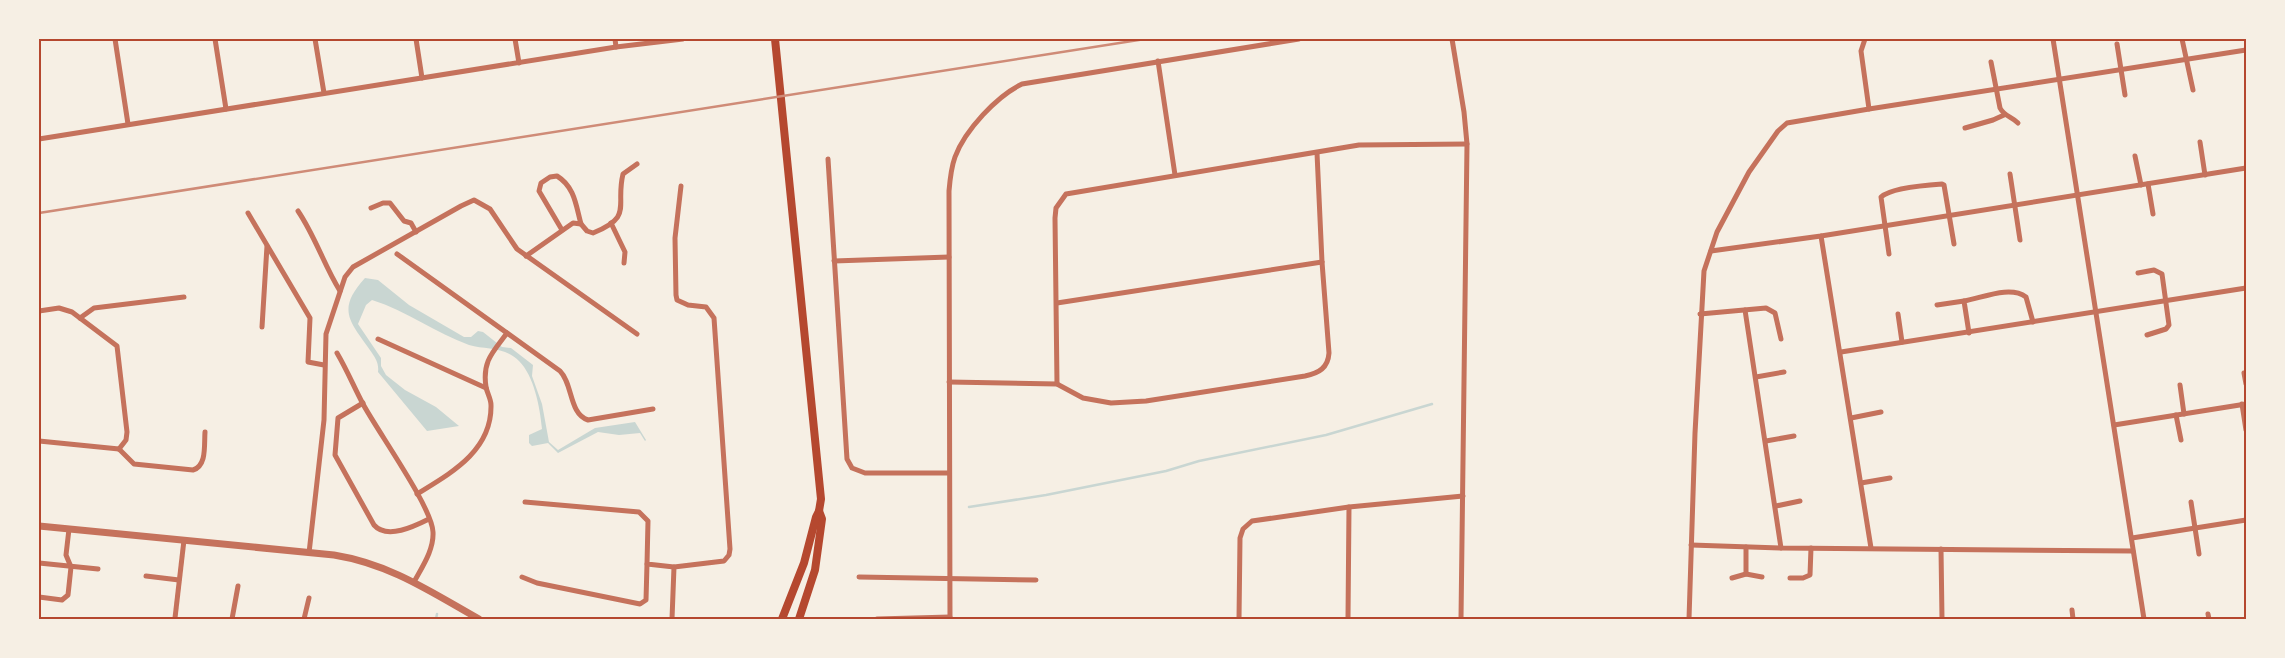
<svg xmlns="http://www.w3.org/2000/svg" width="2285" height="658" font-family="'Varela Round',sans-serif">
<rect width="100%" height="100%" fill="#f6efe4"/>
<!-- water -->
<path fill="#c9d6d2" d="M365 278 378 280 409 305 464 337H471L478 331 483 332 502 347 511 348 533 365 532 376 542 404 549 442 558 450 595 428 635 422 646 440 645 441 640 433 619 435 598 432 558 453 548 443 532 446 529 443V435L542 429C540 407 534 376 519 361 504 346 486 350 469 345 436 333 407 311 372 300L366 305 358 324 381 358V366L386 375 405 390 436 407 459 426 427 431 378 372C379 364 376 359 372 353 351 322 335 311 365 278Z"/>
<g fill="none" stroke-linecap="round" stroke-linejoin="round">
<!-- stream -->
<g stroke="#c9d6d2" stroke-width="2.5">
<path d="M969 507 1046 495 1166 471 1199 461 1326 435 1432 404"/>
<path d="M436 619 437 614"/>
</g>
<!-- minor -->
<g stroke="#c5725c" stroke-width="5">
<path d="M115 39 128 124"/>
<path d="M215 39 226 109"/>
<path d="M315 39 324 93"/>
<path d="M416 39 422 78"/>
<path d="M515 39 519 63"/>
<path d="M615 39 616 47"/>
<path d="M1452 39 1464 112 1467 144 1461 619"/>
<path d="M2053 39 2144 619"/>
<path d="M2182 39 2193 90"/>
<path d="M2117 44 2125 95"/>
<path d="M1158 61 1175 175"/>
<path d="M1991 62 2000 108C2004 116 2012 117 2018 123"/>
<path d="M1869 109 2246 50"/>
<path d="M1965 128 1993 120 2004 115"/>
<path d="M39 139 616 47 683 39"/>
<path d="M2200 142 2205 175"/>
<path d="M2135 156 2141 185"/>
<path d="M828 159 847 459 852 468 865 473H949"/>
<path d="M2010 174 2020 240"/>
<path d="M2148 184 2153 214"/>
<path d="M371 208 383 203H390L404 221 411 223 416 232"/>
<path d="M298 211C315 236 324 265 340 291"/>
<path d="M248 213 310 318 308 362 324 365"/>
<path d="M611 223 625 252 624 263"/>
<path d="M562 230 539 191 541 183 550 177 557 176C575 187 576 206 581 224"/>
<path d="M1821 236 1871 548"/>
<path d="M1711 251 1821 236 2246 168"/>
<path d="M397 254 560 371C573 384 569 414 588 420L653 409"/>
<path d="M1889 254 1881 197C1891 188 1927 185 1942 184L1944 185 1954 244"/>
<path d="M526 256 573 223 581 224 587 231 593 233C634 216 615 207 623 174L637 164"/>
<path d="M834 261 949 257"/>
<path d="M2138 273 2154 270 2162 274 2169 325 2166 329 2147 335"/>
<path d="M1057 303 1322 262"/>
<path d="M1937 305 1964 301"/>
<path d="M1745 310 1781 548"/>
<path d="M39 311 59 308 72 312 117 346 127 432 126 440 119 449"/>
<path d="M1700 314 1766 308 1775 313 1781 339"/>
<path d="M1898 314 1902 342"/>
<path d="M80 318 94 308 184 297"/>
<path d="M262 327 267 246"/>
<path d="M1969 333 1964 301C1982 298 2010 285 2026 297L2033 322"/>
<path d="M378 339 486 388"/>
<path d="M1841 352 2246 288"/>
<path d="M337 353C347 370 354 387 363 404 378 432 432 507 433 532 434 550 422 567 414 582"/>
<path d="M2244 373 2246 384"/>
<path d="M1756 377 1784 372"/>
<path d="M949 382 1057 384 1083 398 1111 403 1146 401 1305 376C1319 373 1328 368 1329 353L1322 262 1317 153"/>
<path d="M1057 384 1055 218 1056 208 1066 194 1359 145 1467 144"/>
<path d="M2180 385 2184 414"/>
<path d="M363 403 338 418 335 455 374 525C387 540 415 526 429 519"/>
<path d="M2242 404 2246 430"/>
<path d="M2176 415 2181 440"/>
<path d="M1851 418 1881 412"/>
<path d="M2114 425 2246 404"/>
<path d="M39 441 119 449"/>
<path d="M1766 441 1794 436"/>
<path d="M119 449 134 464 193 470C207 466 204 445 205 432"/>
<path d="M1861 483 1890 478"/>
<path d="M417 494C451 473 492 451 491 405 491 399 487 393 486 387 482 361 493 352 507 333"/>
<path d="M525 502 639 512 648 521 647 564 674 567"/>
<path d="M2191 502 2199 554"/>
<path d="M1776 506 1800 501"/>
<path d="M2132 538 2246 520"/>
<path d="M1691 545 1781 548 2133 551"/>
<path d="M1941 549 1942 619"/>
<path d="M309 553 324 420 326 334 345 277 353 267 461 206 474 200 490 209 517 249 637 334"/>
<path d="M39 563 98 569"/>
<path d="M1746 574V547"/>
<path d="M146 576 179 580"/>
<path d="M522 577 537 583 640 604 646 600 647 564"/>
<path d="M859 577 1036 580"/>
<path d="M1732 578 1746 574 1762 577"/>
<path d="M1790 578H1803L1810 575 1811 548"/>
<path d="M39 597 62 600 68 595 71 567 66 555 69 529"/>
<path d="M2072 610 2073 619"/>
<path d="M2208 614 2209 619"/>
<path d="M175 618 184 540"/>
<path d="M232 619 238 586"/>
<path d="M304 619 309 598"/>
<path d="M672 619 674 567 724 561 729 555 730 549 714 318 706 307 688 305 677 300 676 295 675 238 681 186"/>
<path d="M877 619 950 617"/>
<path d="M950 619 949 191C950 179 951 168 955 157 965 130 997 96 1022 84L1299 39"/>
<path d="M1239 619 1240 538 1243 529 1252 521 1349 507 1463 496"/>
<path d="M1348 619 1349 507"/>
<path d="M1689 619 1695 433 1704 271 1717 232 1749 172 1778 131 1787 123 1793 122 1869 109 1861 51 1865 39"/>
</g>
<!-- tertiary -->
<path stroke="#c5725c" stroke-width="7" d="M39 526 334 555C390 564 431 592 479 619"/>
<!-- secondary -->
<g stroke="#b5482f" stroke-width="8">
<path d="M775 39 821 499 819 511 822 519 815 570 799 619"/>
<path d="M782 619 804 563 816 517 819 511"/>
</g>
<!-- rail -->
<path stroke="#cf8b77" stroke-width="2.5" d="M39 213 1145 39"/>
</g>
<!-- border -->
<rect width="2285" height="658" fill="none" stroke="#f6efe4" stroke-width="80"/>
<rect x="40" y="40" width="2205" height="578" fill="none" stroke="#b5482f" stroke-width="2"/>
</svg>
